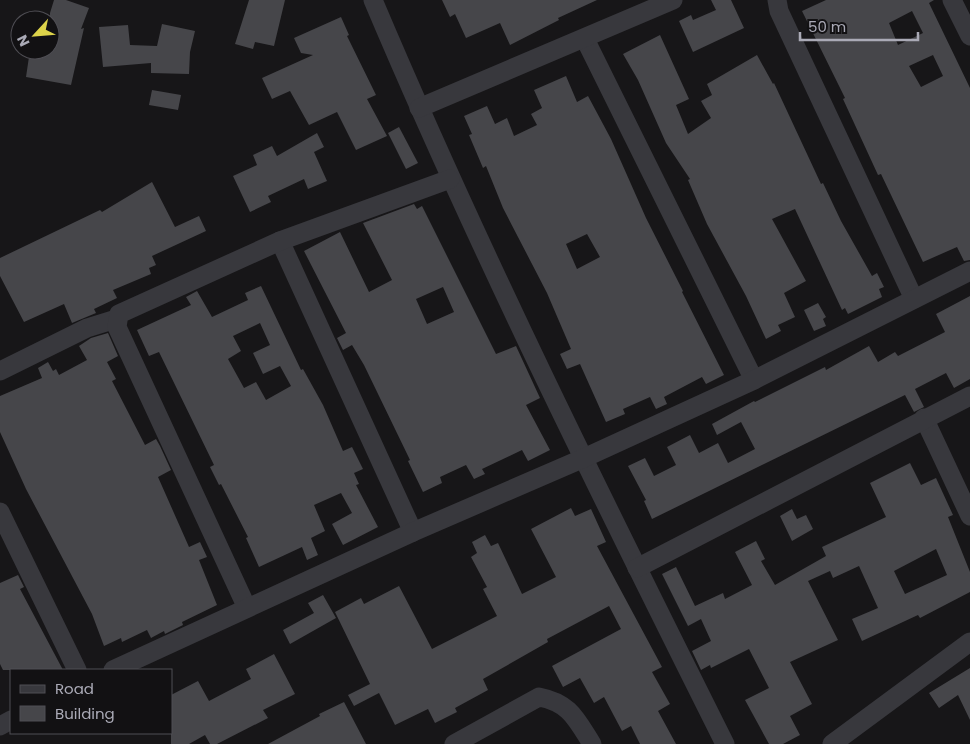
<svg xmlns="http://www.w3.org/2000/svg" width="970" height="744" font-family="Poppins,sans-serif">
<rect width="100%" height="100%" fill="#171618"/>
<!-- building -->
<g fill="#46464a" fill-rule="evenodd">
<path d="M54 0H66L89 8 81 29 84 28 71 85 26 77 30 50H50V13Z"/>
<path d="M249 0H285L274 46 255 42 253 49 235 44Z"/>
<path d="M442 0H597L558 18 559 20 510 45 500 23 466 38 455 14 450 17Z"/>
<path d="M711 0H731L744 28 693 52 679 21 691 15 693 20 716 10Z"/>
<path d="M826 0H934L929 3 970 88V260L964 261 957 247 923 262 881 174 878 175 843 99 845 98 802 11ZM912 11 923 33 898 45 889 23ZM933 55 943 76 921 87 909 66Z"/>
<path d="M341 17 349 35 347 36 376 95 367 99 387 136 356 150 337 112 309 125 290 91 272 99 262 78 313 55 301 53 294 38Z"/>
<path d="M162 24 195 31 190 52 189 74 151 73V63L103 67 99 27 128 25 130 45 157 46Z"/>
<path d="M660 35 689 99 676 105 688 134 711 118 701 101 712 95 707 84 757 55 773 84 774 83 821 184 823 183 841 221 872 276 877 273 884 287 879 289 882 297 848 314 845 308 842 310 795 209 772 219 806 281 784 293 795 317 778 325 781 331 766 339 746 296 707 224 688 180 690 179 666 143 638 80 623 54Z"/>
<path d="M566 76 577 102 588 96 611 139 646 218 683 291 682 292 724 375 706 384 702 377 664 397 667 404 656 409 650 397 623 409 625 414 606 422 580 364 567 369 560 354 571 349 547 293 503 208 486 166 483 168 469 135 472 134 464 116 487 106 495 124 507 118 514 136 537 125 531 114 542 108 534 90ZM587 234 600 257 577 269 566 244Z"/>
<path d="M152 90 181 95 178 110 149 105Z"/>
<path d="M399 127 418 163 406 169 388 133Z"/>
<path d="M317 133 324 147 314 152 327 181 308 189 304 179 268 196 271 202 250 212 233 176 257 165 253 155 272 146 277 156Z"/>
<path d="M152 182 175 227 199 216 206 231 152 256 156 265 149 268 151 274 113 290 117 298 94 309 96 313 72 323 64 304 24 322 0 276V258L100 210 102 212Z"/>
<path d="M414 204 417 209 422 206 496 354 516 346 540 398 526 405 550 450 528 461 522 450 482 469 485 474 474 479 466 465 440 477 442 483 423 492 408 461 410 460 364 365 352 345 343 350 337 338 346 333 304 251 340 232 369 292 392 280 363 223ZM443 287 454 312 427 324 416 299Z"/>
<path d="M261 286 301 370 303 369 323 405 343 451 352 447 363 469 354 473 359 484 356 485 378 527 343 545 332 524 352 513 341 493 314 505 325 531 311 538 318 555 307 560 302 547 259 567 246 538 248 537 221 484 219 485 210 467 214 465 159 352 149 356 137 330 191 305 186 297 197 291 212 317 248 300 245 293ZM260 323 270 345 253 353 263 374 280 366 291 386 266 400 256 382 244 388 228 359 241 351 233 336Z"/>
<path d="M970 296V379L954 388 946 373 915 389 924 407 914 412 905 395 652 519 644 501 646 500 628 466 645 458 654 476 676 465 667 447 690 435 699 453 718 443 728 463 755 449 741 422 717 435 712 424 754 401 755 402 825 367 826 370 869 346 878 362 895 352 898 356 945 332 936 314Z"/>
<path d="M818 303 826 317 823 319 826 326 814 331 804 310Z"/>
<path d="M108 333 118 356 107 362 116 379 112 381 145 445 156 439 160 446 171 470 158 477 189 547 200 542 207 557 199 560 217 605 182 622 183 625 165 634 164 631 151 638 147 630 122 642 121 638 104 646 92 614 26 489 0 432V396L42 378 38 368 48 362 53 371 56 369 59 375 87 360 79 346 91 338Z"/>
<path d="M910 463 921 485 936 478 953 515 948 517 970 572V592L920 618 918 615 862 641 852 619 878 608 859 566 833 578 830 571 808 581 838 640 790 662 812 704 790 716 800 735 783 744H769L745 700 769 688 749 649 711 668 710 665 701 670 692 651 711 641 701 619 688 626 662 574 676 567 695 606 723 593 725 599 752 585 735 552 756 541 765 559 761 561 775 585 826 556 822 547 886 517 870 483ZM936 549 947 575 905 594 894 571Z"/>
<path d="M571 508 575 516 591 509 606 542 597 546 662 667 652 672 670 704 658 711 676 744H640L631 726 622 731 604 697 594 703 580 678 563 687 552 666 621 629 609 606 547 639 548 642 483 679 488 690 455 708 457 712 435 723 428 709 395 725 379 693 354 706 348 695 370 684 335 612 361 598 364 604 399 586 432 649 497 616 483 589 487 587 471 557 477 553 472 542 485 535 491 546 498 543 522 594 556 577 531 529Z"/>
<path d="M792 509 797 519 806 515 813 529 792 541 780 516Z"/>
<path d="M18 575 24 587 20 589 63 670H3L0 664V583Z"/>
<path d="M323 595 336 618 290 644 283 630 314 613 308 603Z"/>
<path d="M274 654 295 694 263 710 268 718 217 744H210L205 735 189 744H171V695L198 681 209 701 251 679 246 669Z"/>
<path d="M970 668V720L958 695 939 708 929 693Z"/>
<path d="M344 702 366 744H268L320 716 319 714Z"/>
</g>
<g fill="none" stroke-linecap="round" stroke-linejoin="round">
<!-- street -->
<g stroke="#38383d" stroke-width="19">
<path d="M373 0C480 253 602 498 725 744"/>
<path d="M777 0 779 11 914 299"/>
<path d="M952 0 970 36"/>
<path d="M585 39 754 380"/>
<path d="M419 108 673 0"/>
<path d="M280 241 413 532"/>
<path d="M0 371 87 328 116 319"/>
<path d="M924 418 970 516"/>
<path d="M0 512 77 670"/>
<path d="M637 568 970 396"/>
<path d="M247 608 117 327 119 314 280 241 450 179"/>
<path d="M113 670 413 532 584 458 754 380 970 271"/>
<path d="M0 726 11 720"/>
<path d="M454 744 539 697C570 703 576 719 592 744"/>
<path d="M832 744 970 642"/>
</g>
</g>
<!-- legend -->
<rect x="10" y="669" width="162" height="65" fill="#121113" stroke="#4f4e54"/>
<rect x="20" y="685" width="25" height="8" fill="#38383d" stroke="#4f4e54"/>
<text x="55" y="694" font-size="15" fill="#aaaab6">Road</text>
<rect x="20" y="706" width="25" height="15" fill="#46464a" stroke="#4f4e54"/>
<text x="55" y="719" font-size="15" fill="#aaaab6">Building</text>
<!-- north arrow -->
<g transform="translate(35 35) rotate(244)"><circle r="24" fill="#121113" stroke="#4f4e54"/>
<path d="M0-4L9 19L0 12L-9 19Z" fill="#ddd34a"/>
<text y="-8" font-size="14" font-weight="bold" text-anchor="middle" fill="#aaaab6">N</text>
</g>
<!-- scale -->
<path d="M800 32v8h118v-8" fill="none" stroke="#aaaab6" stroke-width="2.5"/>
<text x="808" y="32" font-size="15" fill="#aaaab6" stroke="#121113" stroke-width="4" paint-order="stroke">50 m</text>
</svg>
